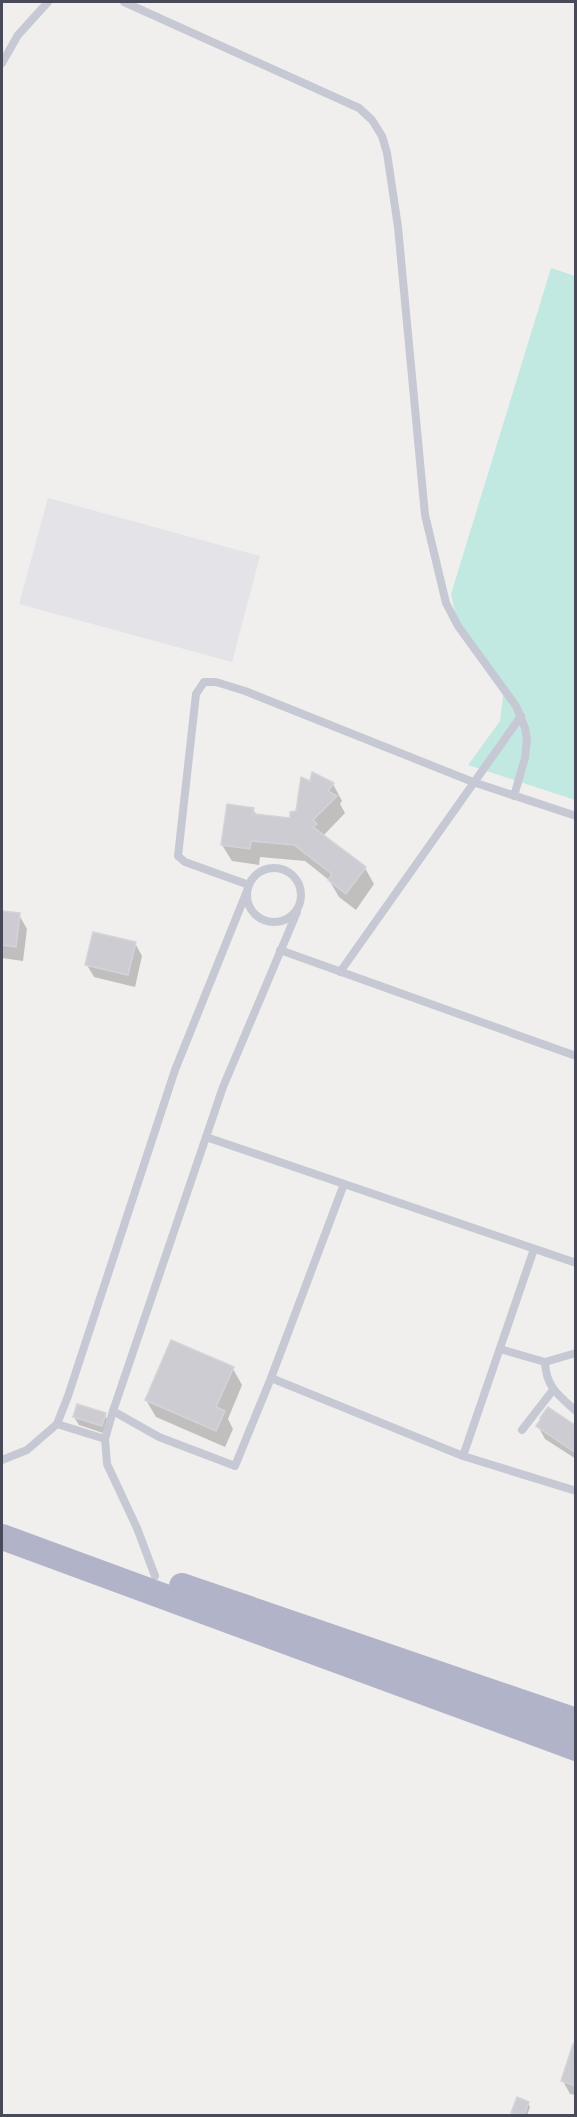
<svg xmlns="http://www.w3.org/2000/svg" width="577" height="2117" font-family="'Asap Condensed',sans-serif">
<rect width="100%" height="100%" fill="#f0efee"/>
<!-- airport -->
<path fill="#e3e3e8" d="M48 498 260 556 232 662 19 604Z"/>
<!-- green -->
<path fill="#c1e9e1" d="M551 268 575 276V800L468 765 500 721 504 688 456 617 451 594Z"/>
<!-- shadow -->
<g fill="#0003">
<path d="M311 784H333L342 801 340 804 345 813 323 836 365 868 374 884 356 910 339 897 329 880 305 861 260 857 259 865 232 861 222 845 253 809 257 816 292 819 298 812Z"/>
<path d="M2 912 19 915 27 929 23 961 2 958Z"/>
<path d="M135 943 142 956 135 987 94 977 87 965Z"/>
<path d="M233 1369 242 1385 228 1419 233 1429 225 1447 156 1417 146 1400Z"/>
<path d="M105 1415 109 1423 106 1434 79 1425 74 1417Z"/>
<path d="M538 1426 576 1428V1459L545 1439Z"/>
<path d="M576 2052V2095L570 2094 563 2081Z"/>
<path d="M528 2103 530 2107 527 2116H514L512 2113Z"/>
</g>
<!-- building -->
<g fill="#ccccd2" stroke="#d3d3d9" stroke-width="1.5">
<path d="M312 772 334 783 328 791 337 796 313 820 317 824 313 827 366 867 346 894 328 880 332 874 294 845 251 841 250 849 221 845 227 804 254 808 253 814 290 818V812L296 811 301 777 310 781Z"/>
<path d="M2 911 20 913 16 947 2 945Z"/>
<path d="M93 932 136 942 128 975 85 965Z"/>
<path d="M171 1340 234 1367 216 1407 225 1411 216 1431 145 1400Z"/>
<path d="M77 1404 106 1413 102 1426 73 1417Z"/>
<path d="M548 1407 576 1426V1453L536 1426 541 1419 540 1418Z"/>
<path d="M573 2044 576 2045V2086L561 2081Z"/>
<path d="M517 2097 529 2102 524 2115 511 2113Z"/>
</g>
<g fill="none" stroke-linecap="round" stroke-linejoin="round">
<!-- lane -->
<g stroke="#c6c8d3" stroke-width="8">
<path d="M124 2 359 108 372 120 382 136 387 153 398 227 425 515 446 603 458 626 516 706 525 728 527 740 525 758 514 796"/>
<path d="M2 63 18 35 48 2"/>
<circle cx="274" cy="895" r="27"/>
<path d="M249 885 185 862 178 856 196 694 204 682H216L245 691 473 782 576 816"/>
<path d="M280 950 576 1056"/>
<path d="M340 972 521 716"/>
<path d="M206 1137 576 1263"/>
<path d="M500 1349 545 1362 576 1353"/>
<path d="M545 1362C546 1387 558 1395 576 1411"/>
<path d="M271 1378 344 1184"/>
<path d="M113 1411 159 1437 235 1466 271 1378 463 1456 576 1491"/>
<path d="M57 1424 105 1439"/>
<path d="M522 1430 553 1390"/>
<path d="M463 1456 534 1249"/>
<path d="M2 1460 27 1450 57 1424 68 1396 175 1070 247 891"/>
<path d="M155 1576 137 1528 107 1464 105 1439 113 1411 223 1087 297 912"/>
</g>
<!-- primary -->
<g stroke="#b1b3c9" stroke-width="26">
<path d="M2 1537 576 1748"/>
<path d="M182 1586 576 1721"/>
</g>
</g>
<!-- border -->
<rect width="577" height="2117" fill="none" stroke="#484a59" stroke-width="6"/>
</svg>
